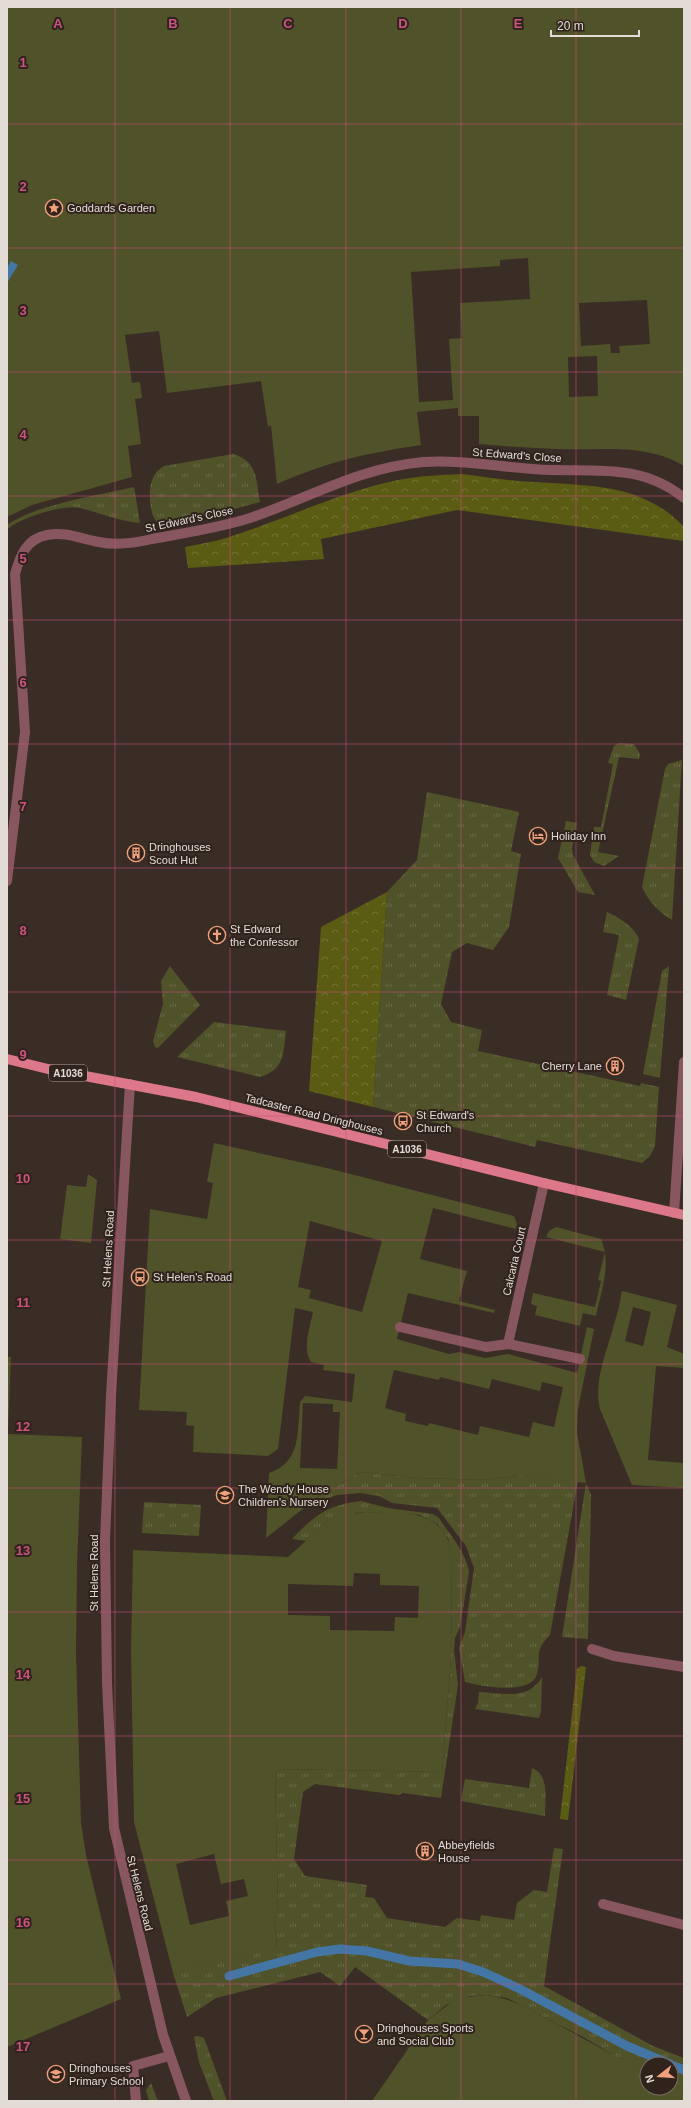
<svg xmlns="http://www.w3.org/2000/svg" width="691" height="2108" font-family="Helvetica,sans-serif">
<defs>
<pattern id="grass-tufts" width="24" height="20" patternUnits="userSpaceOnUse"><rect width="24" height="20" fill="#505229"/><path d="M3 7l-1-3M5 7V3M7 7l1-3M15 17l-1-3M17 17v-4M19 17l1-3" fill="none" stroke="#696a47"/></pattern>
<pattern id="forest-crowns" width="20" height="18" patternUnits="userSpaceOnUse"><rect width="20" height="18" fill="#5b5c14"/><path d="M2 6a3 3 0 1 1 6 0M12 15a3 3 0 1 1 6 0" fill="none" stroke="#727335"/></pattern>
</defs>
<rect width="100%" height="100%" fill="#3a2d25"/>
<!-- grass -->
<g fill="url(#grass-tufts)">
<path d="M233 454C258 461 256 480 260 502L164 528C160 525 155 521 153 516 148 500 147 475 164 466Z"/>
<path d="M134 487 140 523C118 521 101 513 80 508 64 504 18 518 7 530V525C35 505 99 495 134 487Z"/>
<path d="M619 743 634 744 640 754 639 759 619 757 598 852 619 856 604 866 594 862 590 855 594 827H601L613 764 608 763 614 746Z"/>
<path d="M682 760 672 920C660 914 647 899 642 887L665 769 668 764Z"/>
<path d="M427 792 519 812 511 851 521 854 509 927 493 950 467 943 452 952 441 1004 451 1022 482 1030 478 1051 640 1086 641 1083 659 1087 655 1146 650 1156 642 1163 537 1140 535 1147 373 1107 387 892 417 860Z"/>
<path d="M566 821 577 823 572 848 573 855 595 895 578 892 558 858Z"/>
<path d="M607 912C619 918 633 925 639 939L626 1000 607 995 619 935 603 932Z"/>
<path d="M170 966 200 1005 158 1048 155 1047 153 1041 163 1004 161 981Z"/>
<path d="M669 966 660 1078 643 1074 662 971Z"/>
<path d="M214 1022 286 1031C283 1054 285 1069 260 1077L177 1057Z"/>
<path d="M361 1472 417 1478 481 1480 520 1476 578 1481 550 1635C533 1652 542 1655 537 1674 531 1696 480 1686 465 1682L459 1648 465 1632 474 1568 466 1546 437 1508 392 1503 379 1496 360 1493 337 1495 305 1507 319 1496Z"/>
<path d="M586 1483 591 1495 588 1639 562 1637Z"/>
<path d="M361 1501 388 1508 433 1514 439 1518C450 1535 466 1552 469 1572L460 1627 455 1638 454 1650 458 1685 441 1798 403 1793 399 1795 315 1784 303 1792 294 1859 305 1876 367 1885 365 1897 374 1898 387 1918 445 1927 457 1918 480 1921 481 1915 514 1920 517 1903 534 1890 547 1892 554 1848 563 1849 544 1986 653 2046 684 2058V2087L671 2082V2064H647V2071L625 2062 585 2038 507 1998 487 1995 470 1996 446 2005 428 2020 355 1967 340 1986 320 1972 216 1998 187 2017 173 1973 277 1947 274 1917 278 1916 275 1769 442 1772 451 1660 452 1555 448 1538 438 1524 420 1515 366 1512 356 1513 329 1520 307 1541 292 1539C315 1515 327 1505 361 1501Z"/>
<path d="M144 1502 201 1505 199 1536 142 1533Z"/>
<path d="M542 1677 541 1712 539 1718 475 1709 478 1703 479 1692C504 1693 528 1701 542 1677Z"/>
<path d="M532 1768C550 1775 545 1800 545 1816L461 1801 465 1779 529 1788Z"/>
<path d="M198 2036 204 2038 227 2101H214L199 2062 194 2037Z"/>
<path d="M151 2083 158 2101H149L146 2090Z"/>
</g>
<!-- forest -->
<g fill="url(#forest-crowns)">
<path d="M462 474C486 477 510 481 534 482 589 486 643 483 684 527V541L457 510 321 539 324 559 188 568 185 547C198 544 213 542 226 538 284 520 339 492 398 480 419 476 440 475 462 474Z"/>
<path d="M387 892 373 1107 309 1091 321 927Z"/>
<path d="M581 1666 586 1667 568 1820 560 1819 577 1669Z"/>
</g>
<!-- green -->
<g fill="#505229" fill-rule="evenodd">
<path d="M7 7H684V466C646 442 598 451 555 449 530 448 504 446 479 444V416H458V408L417 412 421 445C367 453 327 462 277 484L271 425 268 427 261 381 167 393 159 331 125 335 132 383 140 382 142 398 135 399 141 444 128 446 132 477 32 505 7 517ZM528 258 530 299 460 303 462 338 449 339 453 400 419 402 411 272 500 266V260ZM647 300 650 344 619 346 620 353H611L610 344 581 346 579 303ZM597 356 598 396 569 397 568 357Z"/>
<path d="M214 1143 331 1169 514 1216 517 1224 516 1229 433 1208 420 1259 467 1271 459 1301 495 1310 494 1313 408 1293 397 1339 449 1354 459 1352 485 1358 508 1354 577 1373 587 1327 594 1329 578 1409 577 1432 586 1483 520 1476 481 1480 417 1478 361 1472 319 1496 266 1538 269 1473C302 1462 297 1431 300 1402L305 1396 352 1402 355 1374 323 1370 324 1365 311 1362C302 1349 310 1327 313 1312L295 1308 278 1449 268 1456 193 1452 194 1426 186 1425 187 1412 139 1410 150 1209 207 1219 213 1183 207 1182ZM310 1221 382 1241 362 1312 309 1298 311 1290 298 1287ZM394 1370 439 1380 440 1377 489 1389 492 1379 540 1391 542 1382 563 1387 554 1427 533 1422 529 1437 480 1426 478 1435 429 1423 428 1426 405 1421 406 1414 385 1408ZM303 1403 333 1404V1412H340L337 1469 300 1468Z"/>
<path d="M88 1174 97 1180 91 1243 60 1239 67 1185 86 1187Z"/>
<path d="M556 1227 601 1239C612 1264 601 1291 596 1316L583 1313 580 1326 535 1315 537 1306 531 1304 533 1293 595 1307 601 1281 598 1280 605 1252 546 1237 549 1231Z"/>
<path d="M622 1291 677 1305 667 1347 684 1354V1368L656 1366 648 1460 684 1463V1488L632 1485 600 1409C593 1380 608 1349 615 1321 618 1312 620 1301 622 1291ZM633 1307 651 1312 643 1346 625 1341Z"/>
<path d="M7 1357H11L8 1434 82 1437 77 1565 76 1653 81 1823 86 1855 121 1999 7 2047Z"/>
<path d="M366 1512C404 1514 445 1507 452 1555L451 1660 442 1772 275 1769 278 1916 274 1917 277 1948 173 1973 134 1822 131 1649 133 1550 288 1557 329 1520 339 1516ZM354 1573 380 1574V1585L419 1586 418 1618 395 1617 394 1631 330 1630V1616L288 1615V1584L353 1586ZM214 1854 221 1884 244 1879 248 1896 226 1901 229 1916 190 1925 176 1864Z"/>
<path d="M487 1995C512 1999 524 2007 546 2018 580 2036 612 2056 647 2071V2088H671V2082L684 2087V2101H372L428 2020 457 1998Z"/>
</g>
<!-- water -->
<path fill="#4376a4" d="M11 261 18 265 7 283V268Z"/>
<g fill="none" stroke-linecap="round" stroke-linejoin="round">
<!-- stream -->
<g stroke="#4376a4" stroke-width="9">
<path d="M229 1976 317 1952 340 1949 367 1951 409 1961 458 1964 483 1972 520 1989 627 2046 670 2064"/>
<path d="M671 2065 684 2070"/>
</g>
<!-- minor -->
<g stroke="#88565e" stroke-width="10">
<path d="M7 881 25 732 15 574C20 556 26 539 47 535 66 531 81 539 99 542 117 546 135 543 152 539 184 533 219 528 250 518 309 498 358 468 423 462 465 459 509 469 551 470 600 471 644 465 684 498"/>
<path d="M130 1084 111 1395 105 1540 107 1683 114 1828 163 2035 186 2101"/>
<path d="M674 1213 684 1062"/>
<path d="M400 1327 486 1347 508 1344 580 1359"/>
<path d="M508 1344 544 1183"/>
<path d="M592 1649 614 1656 684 1667"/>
<path d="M603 1904 684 1925"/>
<path d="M136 2101 133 2066 169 2056"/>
</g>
<!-- major -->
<path stroke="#dd778a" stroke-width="10" d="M7 1059 48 1069 196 1097 544 1183 684 1215"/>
</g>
<!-- grid -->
<path fill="none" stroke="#cc5280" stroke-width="1" stroke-opacity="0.55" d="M115 7V2101M230 7V2101M346 7V2101M461 7V2101M576 7V2101M7 124H684M7 248H684M7 372H684M7 496H684M7 620H684M7 744H684M7 868H684M7 992H684M7 1116H684M7 1240H684M7 1364H684M7 1488H684M7 1612H684M7 1736H684M7 1860H684M7 1984H684"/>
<!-- icons -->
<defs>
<symbol id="sight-ring" viewBox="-11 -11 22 22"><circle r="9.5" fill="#30231c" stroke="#f1a17c" stroke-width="1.5"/><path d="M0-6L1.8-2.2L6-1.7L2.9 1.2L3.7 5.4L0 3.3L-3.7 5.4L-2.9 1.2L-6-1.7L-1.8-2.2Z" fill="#f1a17c"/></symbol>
<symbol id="hotel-ring" viewBox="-11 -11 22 22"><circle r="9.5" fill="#30231c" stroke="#f1a17c" stroke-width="1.5"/><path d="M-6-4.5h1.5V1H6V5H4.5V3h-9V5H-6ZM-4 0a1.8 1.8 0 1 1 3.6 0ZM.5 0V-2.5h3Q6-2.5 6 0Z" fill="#f1a17c"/></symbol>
<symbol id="building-ring" viewBox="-11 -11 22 22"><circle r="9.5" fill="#30231c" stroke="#f1a17c" stroke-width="1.5"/><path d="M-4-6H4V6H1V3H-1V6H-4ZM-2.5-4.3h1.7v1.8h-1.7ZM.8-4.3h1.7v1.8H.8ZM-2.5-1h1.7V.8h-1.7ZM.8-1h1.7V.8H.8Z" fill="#f1a17c"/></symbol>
<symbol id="church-ring" viewBox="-11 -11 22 22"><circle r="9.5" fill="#30231c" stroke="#f1a17c" stroke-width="1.5"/><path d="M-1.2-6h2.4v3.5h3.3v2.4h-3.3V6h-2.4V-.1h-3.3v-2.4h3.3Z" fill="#f1a17c"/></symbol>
<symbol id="bus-ring" viewBox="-11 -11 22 22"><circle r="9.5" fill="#30231c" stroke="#f1a17c" stroke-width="1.5"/><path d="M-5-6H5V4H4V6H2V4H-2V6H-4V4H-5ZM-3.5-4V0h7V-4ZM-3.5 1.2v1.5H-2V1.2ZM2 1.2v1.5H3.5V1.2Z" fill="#f1a17c"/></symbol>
<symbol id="school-ring" viewBox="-11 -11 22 22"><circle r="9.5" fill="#30231c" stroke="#f1a17c" stroke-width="1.5"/><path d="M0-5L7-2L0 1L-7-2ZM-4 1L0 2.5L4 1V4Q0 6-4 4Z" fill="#f1a17c"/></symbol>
<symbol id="bar-ring" viewBox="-11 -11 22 22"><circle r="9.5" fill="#30231c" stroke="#f1a17c" stroke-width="1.5"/><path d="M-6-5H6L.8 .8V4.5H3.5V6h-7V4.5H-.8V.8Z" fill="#f1a17c"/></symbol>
</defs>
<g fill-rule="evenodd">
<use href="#sight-ring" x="44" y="198" width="20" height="20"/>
<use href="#hotel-ring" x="528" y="826" width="20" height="20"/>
<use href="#building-ring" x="126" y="843" width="20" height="20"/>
<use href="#church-ring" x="207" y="925" width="20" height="20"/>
<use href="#building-ring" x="605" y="1056" width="20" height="20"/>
<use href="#bus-ring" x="393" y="1111" width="20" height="20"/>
<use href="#bus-ring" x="130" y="1267" width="20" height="20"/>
<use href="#school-ring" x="215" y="1485" width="20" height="20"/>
<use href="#building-ring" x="415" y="1841" width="20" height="20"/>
<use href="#bar-ring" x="354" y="2024" width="20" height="20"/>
<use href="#school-ring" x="46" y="2064" width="20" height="20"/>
</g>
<g text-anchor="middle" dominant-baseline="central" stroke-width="4" stroke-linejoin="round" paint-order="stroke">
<!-- shield labels -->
<g fill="#30231c" stroke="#ada49e" stroke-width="1">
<rect x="49" y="1065" width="38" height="16" rx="3"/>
<rect x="388" y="1141" width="38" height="16" rx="3"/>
</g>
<g font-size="10" font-weight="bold" fill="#e3dbd6">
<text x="68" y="1073">A1036</text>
<text x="407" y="1149">A1036</text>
</g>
<!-- poi labels -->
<g font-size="11" fill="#e3dbd6" stroke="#30231c" text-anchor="start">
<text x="67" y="208">Goddards Garden</text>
<text x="551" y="836">Holiday Inn</text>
<text x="149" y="847">Dringhouses<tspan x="149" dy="13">Scout Hut</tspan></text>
<text x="230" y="929">St Edward<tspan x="230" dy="13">the Confessor</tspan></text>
<text x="602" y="1066" text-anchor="end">Cherry Lane</text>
<text x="416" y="1115">St Edward's<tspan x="416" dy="13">Church</tspan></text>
<text x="153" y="1277">St Helen's Road</text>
<text x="238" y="1489">The Wendy House<tspan x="238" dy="13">Children's Nursery</tspan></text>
<text x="438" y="1845">Abbeyfields<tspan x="438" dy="13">House</tspan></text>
<text x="377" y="2028">Dringhouses Sports<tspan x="377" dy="13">and Social Club</tspan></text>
<text x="69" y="2068">Dringhouses<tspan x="69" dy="13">Primary School</tspan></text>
</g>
<!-- street labels -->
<g font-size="11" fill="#e3dbd6" stroke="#30231c">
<text transform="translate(517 455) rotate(4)">St Edward's Close</text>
<text transform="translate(189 519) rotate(-12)">St Edward's Close</text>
<text transform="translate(314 1114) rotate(14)">Tadcaster Road Dringhouses</text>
<text transform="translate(108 1249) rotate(-87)">St Helens Road</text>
<text transform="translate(514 1261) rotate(-77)">Calcaria Court</text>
<text transform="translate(94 1573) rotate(-90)">St Helens Road</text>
<text transform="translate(140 1893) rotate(76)">St Helens Road</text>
</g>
</g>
<g font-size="13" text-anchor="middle" font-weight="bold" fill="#cc5280" stroke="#30231c" stroke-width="4" stroke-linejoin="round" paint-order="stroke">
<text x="58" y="28">A</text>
<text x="173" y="28">B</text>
<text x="288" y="28">C</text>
<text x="403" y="28">D</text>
<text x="518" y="28">E</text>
<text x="23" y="67">1</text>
<text x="23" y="191">2</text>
<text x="23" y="315">3</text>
<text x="23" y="439">4</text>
<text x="23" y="563">5</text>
<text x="23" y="687">6</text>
<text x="23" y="811">7</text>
<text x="23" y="935">8</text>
<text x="23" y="1059">9</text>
<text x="23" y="1183">10</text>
<text x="23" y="1307">11</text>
<text x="23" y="1431">12</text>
<text x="23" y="1555">13</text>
<text x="23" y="1679">14</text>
<text x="23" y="1803">15</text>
<text x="23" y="1927">16</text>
<text x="23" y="2051">17</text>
</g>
<!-- border -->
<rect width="691" height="2108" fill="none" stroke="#e3dbd6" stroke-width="16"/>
<!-- north arrow -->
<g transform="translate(659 2076) rotate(253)"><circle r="19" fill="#30231c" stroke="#786d66"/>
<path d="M0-3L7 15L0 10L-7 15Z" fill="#f1a17c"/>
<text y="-6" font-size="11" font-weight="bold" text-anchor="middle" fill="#e3dbd6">N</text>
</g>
<!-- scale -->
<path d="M551 30v6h88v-6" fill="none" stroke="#e3dbd6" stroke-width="2"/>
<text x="557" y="30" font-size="12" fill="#e3dbd6" stroke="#30231c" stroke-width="3" paint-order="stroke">20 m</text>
</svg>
